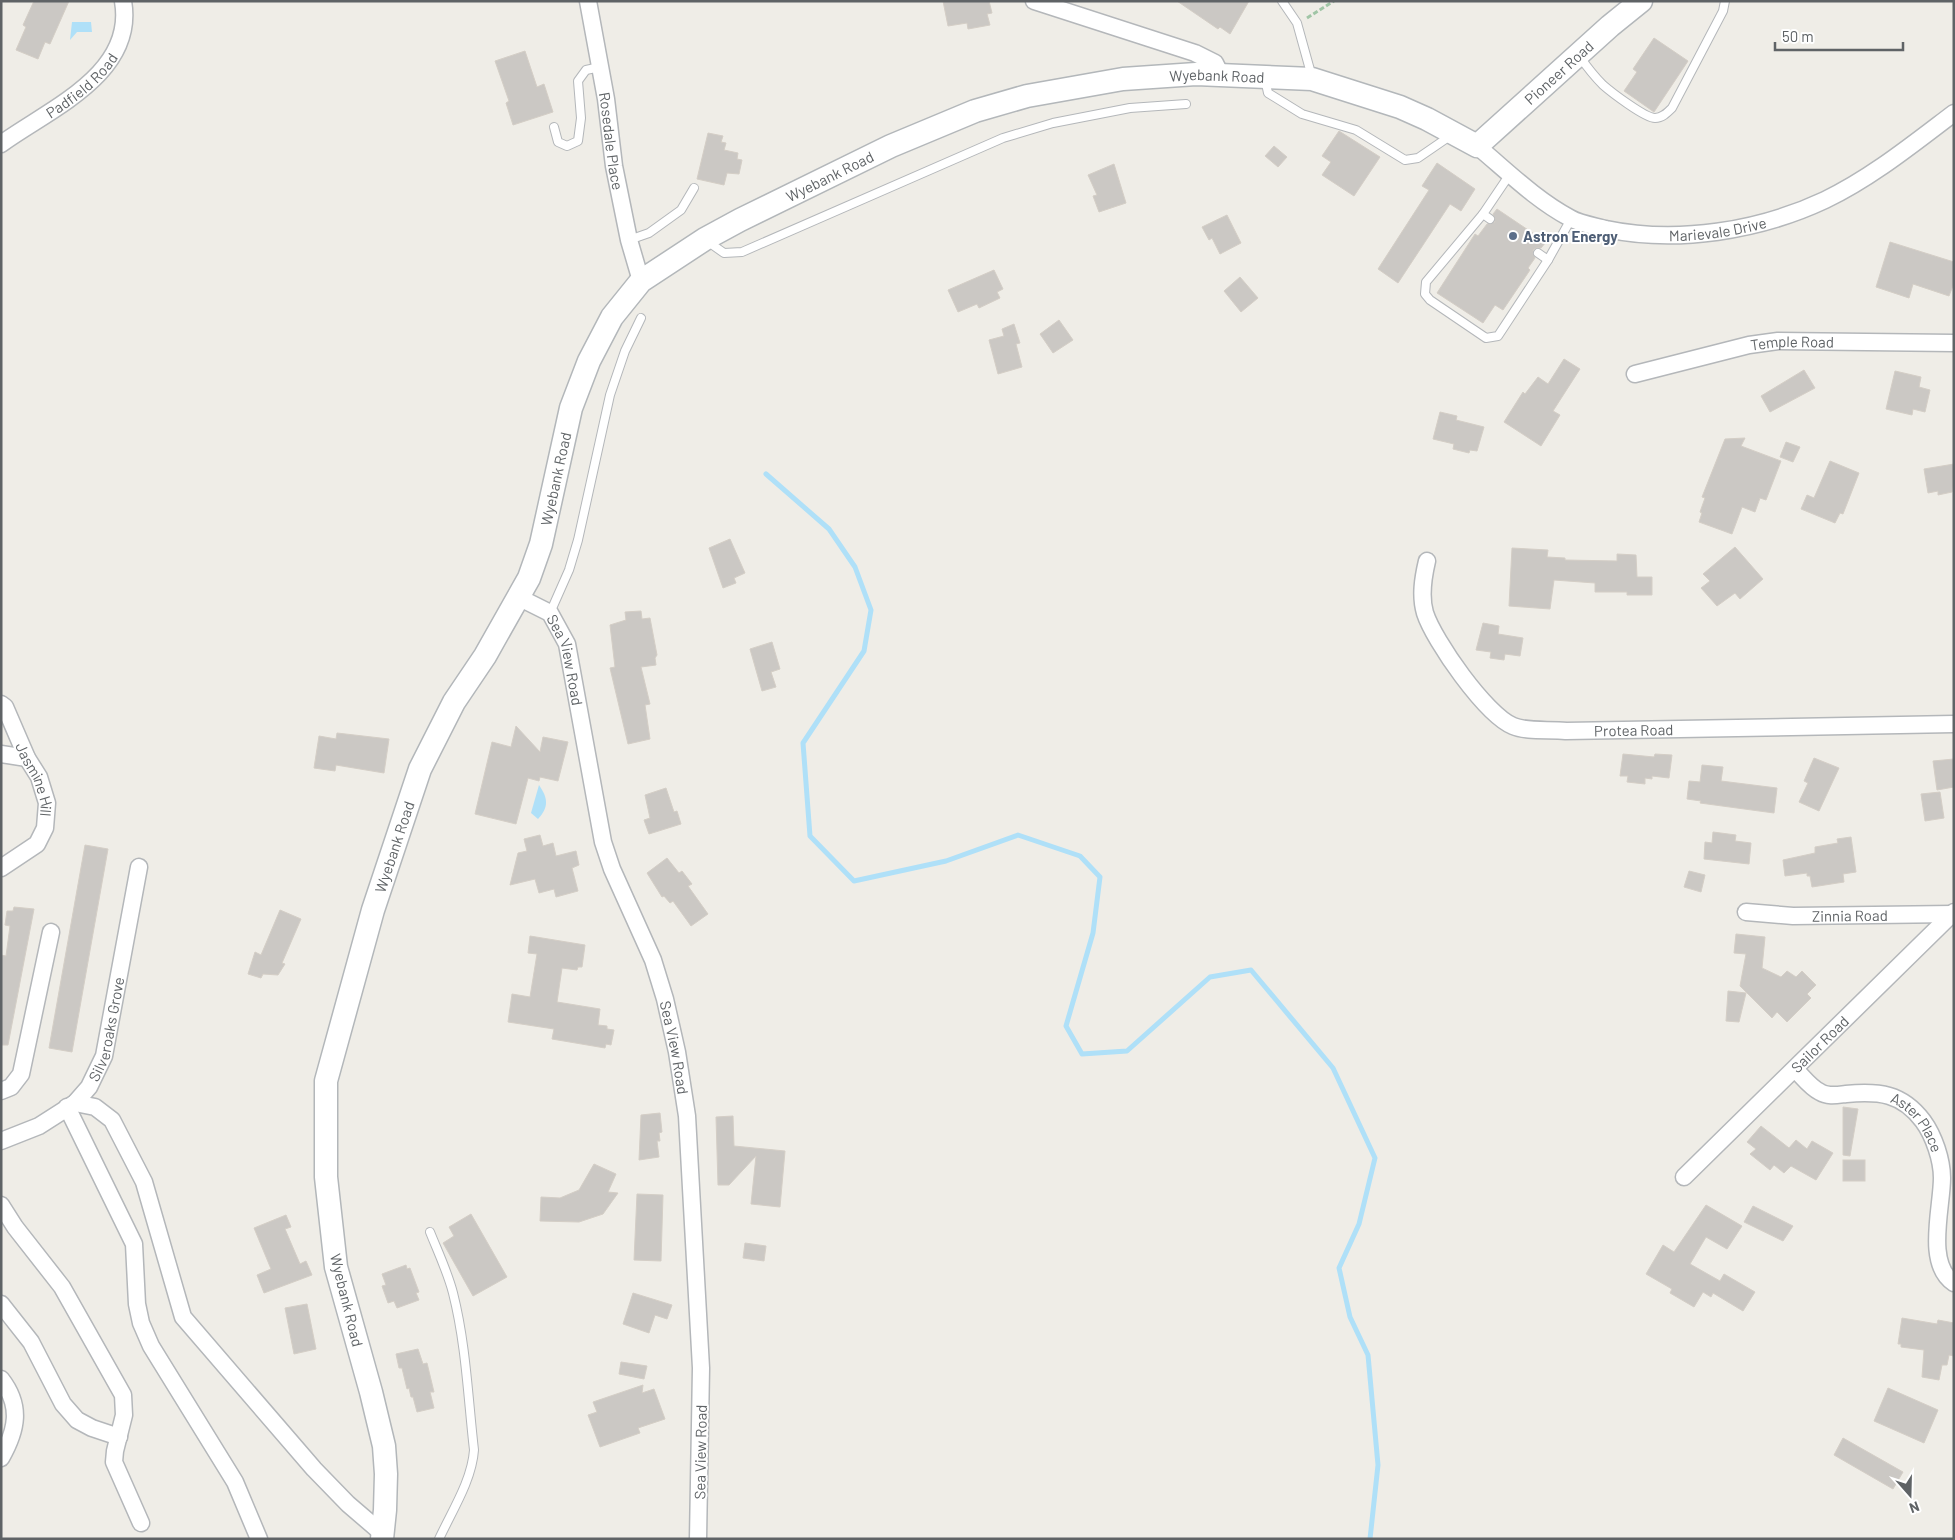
<svg xmlns="http://www.w3.org/2000/svg" width="1955" height="1540" font-family="Barlow,sans-serif">
<rect width="100%" height="100%" fill="#efede7"/>
<!-- water -->
<g fill="#afe0f8">
<path d="M72 22H91L92 32H77L70 40Z"/>
<path d="M539 785C548 798 549 807 538 819L531 813Z"/>
</g>
<g fill="none" stroke-linecap="round" stroke-linejoin="round">
<!-- stream -->
<path stroke="#afe0f8" stroke-width="5" d="M766 474 829 529 855 567 871 610 864 651 803 743 810 836 854 881 946 861 1018 835 1080 856 1100 877 1093 933 1066 1026 1082 1054 1127 1051 1210 977 1251 970 1333 1068 1375 1158 1359 1224 1339 1268 1350 1317 1368 1355 1378 1465 1370 1539"/>
</g>
<!-- building -->
<g fill="#cbc8c4" stroke="#d4cec6">
<path d="M34 1H69L50 44 45 42 38 59 16 50 26 27 23 25Z"/>
<path d="M943 1H989L992 13 987 14 990 25 968 29 967 23 948 26Z"/>
<path d="M1177 1H1249L1230 34 1220 27 1218 29Z"/>
<path d="M1654 38 1688 61 1654 112 1624 91 1637 72 1633 69Z"/>
<path d="M525 51 537 87 544 84 553 112 513 125 506 103 509 101 495 61Z"/>
<path d="M1339 131 1380 157 1354 196 1322 175 1331 162 1322 156Z"/>
<path d="M708 133 723 136 721 142 726 143 724 150 738 153 737 159 742 160 739 174 727 173 724 185 697 179Z"/>
<path d="M1274 146 1287 157 1278 167 1265 156Z"/>
<path d="M1437 163 1475 189 1461 211 1450 204 1398 283 1378 269 1429 190 1422 186Z"/>
<path d="M1114 164 1126 203 1099 212 1093 196 1097 195 1088 175Z"/>
<path d="M1497 209 1546 242 1541 248H1536L1533 250 1535 258 1528 268 1530 270 1503 310 1495 305 1483 323 1437 293 1475 234 1478 236 1487 224 1495 222 1493 214Z"/>
<path d="M1227 215 1241 243 1220 254 1212 238 1209 240 1202 227Z"/>
<path d="M1890 242 1954 262V283L1949 296 1913 284 1909 298 1876 287Z"/>
<path d="M994 270 1003 289 997 292 1000 298 979 308 977 304 958 312 948 290Z"/>
<path d="M1240 277 1258 298 1241 312 1224 291Z"/>
<path d="M1059 320 1073 340 1053 353 1040 334Z"/>
<path d="M1014 324 1020 343 1016 344 1022 367 998 374 989 340 1004 336 1002 329Z"/>
<path d="M1564 359 1580 369 1553 411 1560 415 1541 446 1504 422 1523 392 1525 394 1538 377 1548 384Z"/>
<path d="M1804 370 1815 388 1770 412 1761 396Z"/>
<path d="M1895 371 1921 377 1919 387 1930 390 1925 412 1913 409 1912 415 1886 409Z"/>
<path d="M1440 412 1457 416 1456 420 1484 427 1477 451 1470 450 1469 453 1453 449 1454 444 1433 439Z"/>
<path d="M1745 438 1741 446 1781 461 1766 500 1760 498 1755 512 1742 507 1732 534 1699 522 1702 513 1700 512 1705 498 1702 497 1725 439Z"/>
<path d="M1786 442 1800 447 1793 462 1780 457Z"/>
<path d="M1830 461 1859 473 1843 514 1840 513 1835 523 1801 509 1807 495 1814 498Z"/>
<path d="M1954 464 1952 492 1938 495V491L1928 493 1924 469Z"/>
<path d="M730 539 745 573 734 578 736 583 723 588 709 548Z"/>
<path d="M1735 547 1763 579 1740 599 1735 593 1717 606 1701 588 1710 581 1703 574Z"/>
<path d="M1512 548 1548 550 1547 557 1565 558V560L1617 561V554L1636 555 1637 577H1652V595H1627V592H1595V583L1554 580 1550 609 1509 606Z"/>
<path d="M641 611 642 619 650 618 657 655 655 658 656 665 641 667 650 704 645 705 650 739 628 744 610 668 615 667 610 625 626 620 625 612Z"/>
<path d="M1483 623 1499 626 1498 634 1523 638 1520 656 1505 654 1504 660 1490 658 1491 652 1476 650Z"/>
<path d="M772 642 780 669 771 672 776 687 762 691 750 649Z"/>
<path d="M516 726 540 752 543 737 568 742 558 781 540 777 539 781 528 778 516 824 475 814 492 742 511 747Z"/>
<path d="M337 733 389 739 384 773 336 765 335 771 314 768 319 736 336 739Z"/>
<path d="M1623 754 1654 757 1655 754 1672 755 1669 778 1652 776V779L1645 778V784L1627 782 1628 776H1620Z"/>
<path d="M1814 758 1839 768 1819 811 1799 802 1808 783 1804 781Z"/>
<path d="M1954 759V787L1937 790 1933 761Z"/>
<path d="M1702 765 1723 767 1721 781 1777 788 1774 813 1700 803 1701 801 1687 799 1689 781 1700 782Z"/>
<path d="M666 788 674 812 677 811 681 824 649 834 644 820 650 818 645 795Z"/>
<path d="M1940 792 1944 818 1925 821 1921 794Z"/>
<path d="M1713 832 1736 835 1735 841 1751 843 1749 864 1704 859 1705 842 1712 843Z"/>
<path d="M540 835 543 846 553 843 556 856 576 851 579 865 572 868 578 891 556 897 554 889 539 893 535 879 510 885 518 853 527 851 524 839Z"/>
<path d="M1851 837 1856 872 1843 874 1844 882 1812 887 1810 876H1807V873L1785 876 1783 860 1815 853V847L1838 843 1837 839Z"/>
<path d="M85 845 108 849 72 1052 49 1048Z"/>
<path d="M667 858 679 873 682 871 692 884 688 886 708 914 691 926 673 901 670 903 664 896 662 897 647 873Z"/>
<path d="M1689 871 1705 875 1701 892 1684 887Z"/>
<path d="M14 907 34 909 8 1045H1V955L6 956 10 926 5 925 7 911H13Z"/>
<path d="M280 910 301 919 282 963 285 964 278 975 263 974 261 978 248 974 255 952 261 955Z"/>
<path d="M1736 934 1765 937 1762 968 1781 977 1787 971 1796 977 1802 971 1816 985 1807 994 1811 998 1787 1022 1777 1012 1772 1018 1740 986 1746 954 1734 953Z"/>
<path d="M530 936 585 945 582 967H578L577 970 562 968 557 1002 600 1009 598 1025 607 1026V1029L614 1030 611 1045 606 1044 605 1048 552 1039 554 1029 508 1022 512 994 530 997 537 954 528 953Z"/>
<path d="M1728 991 1746 993 1739 1022 1726 1021Z"/>
<path d="M1843 1107 1858 1109 1850 1156 1843 1155Z"/>
<path d="M660 1113 662 1132 659 1133 660 1141H657L659 1157 639 1160 641 1115Z"/>
<path d="M733 1116 734 1146 785 1151 780 1207 751 1204 756 1156 729 1185H718L716 1117Z"/>
<path d="M1761 1126 1789 1148 1796 1140 1807 1149 1812 1141 1833 1153 1816 1180 1791 1166 1784 1173 1774 1165 1770 1170 1750 1154 1756 1149 1747 1142Z"/>
<rect x="1843" y="1160" width="22" height="21"/>
<path d="M594 1164 616 1174 608 1192 618 1193 603 1214 579 1222 540 1221 541 1197 560 1198 579 1190Z"/>
<path d="M637 1194 663 1195 661 1261 634 1260Z"/>
<path d="M1706 1205 1742 1226 1727 1249 1706 1237 1690 1264 1720 1281 1724 1274 1755 1292 1743 1311 1713 1293 1711 1297 1703 1292 1694 1307 1670 1293 1672 1289 1646 1274 1663 1245 1674 1252Z"/>
<path d="M1753 1206 1793 1226 1783 1241 1744 1222Z"/>
<path d="M471 1214 507 1277 473 1296 443 1243 454 1236 449 1227Z"/>
<path d="M286 1215 291 1227 285 1229 300 1264 306 1261 312 1275 264 1293 257 1275 271 1269 254 1228Z"/>
<path d="M745 1243 766 1246 764 1261 743 1258Z"/>
<path d="M406 1265 407 1269 410 1268 419 1292 416 1293 419 1300 397 1308 394 1301 388 1303 382 1286 386 1285 382 1274Z"/>
<path d="M633 1293 672 1305 667 1319 655 1315 649 1333 623 1324Z"/>
<path d="M307 1304 316 1349 294 1354 285 1308Z"/>
<path d="M1902 1318 1937 1324 1938 1320 1954 1323V1356L1949 1355 1947 1365H1942L1939 1380 1922 1377 1924 1350 1901 1347V1344H1898Z"/>
<path d="M418 1349 423 1364 427 1363 434 1392H430L434 1408 417 1412 413 1397H411L409 1388 407 1389 402 1368H399L396 1354Z"/>
<path d="M621 1362 647 1366 644 1379 619 1374Z"/>
<path d="M643 1385 642 1393 654 1389 665 1419 638 1428 640 1433 600 1447 588 1415 597 1412 593 1402Z"/>
<path d="M1888 1388 1938 1410 1924 1443 1874 1421Z"/>
<path d="M1843 1438 1903 1472 1893 1489 1834 1455Z"/>
</g>
<g fill="none" stroke-linecap="round" stroke-linejoin="round">
<defs>
<g id="lane">
<path d="M1282 1 1297 23 1312 77"/>
<path d="M1580 57C1587 67 1594 76 1603 85 1611 92 1645 118 1655 118 1662 118 1667 113 1672 108L1723 11 1725 1"/>
<path d="M1265 79 1268 93 1302 114 1356 130 1405 160 1418 158 1450 136"/>
<path d="M554 127 558 142 567 146 578 141 581 118 578 81 586 70 600 67"/>
<path d="M1483 214 1426 282 1425 294 1430 300 1486 338 1498 336 1548 260"/>
<path d="M1490 219 1483 214 1510 174"/>
<path d="M629 240 649 233 681 210 694 188"/>
<path d="M707 241 724 253 742 252 1003 138 1053 123 1130 108 1186 104"/>
<path d="M1538 253 1548 260 1571 219"/>
<path d="M550 613 569 570 578 540 610 395 625 351 641 318"/>
<path d="M430 1232C438 1252 448 1273 453 1293 466 1344 468 1398 474 1450 472 1480 452 1511 439 1539"/>
</g>
<g id="street">
<path id="s1" d="M588 1 606 99 614 166 629 240 641 281"/>
<path d="M1034 1 1195 53 1215 63 1221 75"/>
<path id="s2" d="M1 144C49 109 136 74 123 1"/>
<path id="s3" d="M1477 146C1507 171 1536 200 1570 218 1580 224 1595 226 1606 229 1677 244 1759 231 1825 200 1871 178 1913 144 1954 113"/>
<path id="s4" d="M1635 374 1749 345 1778 341 1954 343"/>
<path id="s5" d="M1427 561C1423 578 1420 596 1425 613 1434 641 1486 715 1513 726 1527 732 1550 729 1566 731L1954 724"/>
<path id="s6" d="M518 597 550 613 567 644 603 842 612 869 653 960 665 999 677 1052 687 1116 701 1368 698 1539"/>
<path id="s7" d="M1 704 5 707 27 758 39 777 47 803 45 828 37 844 1 868"/>
<path d="M1 754 27 758"/>
<path id="s8" d="M1746 912 1793 916 1954 914"/>
<path id="s9" d="M1795 1069C1803 1077 1810 1087 1820 1092 1828 1097 1837 1095 1846 1094 1879 1091 1902 1093 1923 1121 1934 1136 1942 1160 1942 1178 1942 1208 1925 1264 1954 1283"/>
<path d="M1 1091 11 1087 21 1074 51 932"/>
<path d="M75 1103 95 1107 112 1120 144 1182 183 1317 314 1469 348 1504 383 1534"/>
<path d="M67 1107 134 1244 137 1304 141 1323 151 1346 235 1482 259 1539"/>
<path id="s10" d="M1 1141 39 1126 75 1103 89 1087 104 1056 139 867"/>
<path id="s11" d="M1684 1177 1954 912"/>
<path d="M1 1205 15 1227 62 1287 123 1395 124 1415 115 1451 114 1462 141 1523"/>
<path d="M1 1304 31 1342 63 1404 77 1420 92 1428 119 1437"/>
<path d="M1 1379C22 1406 17 1430 1 1458"/>
</g>
<g id="secondary">
<path id="s12" d="M382 1539 385 1510 386 1474 384 1446 371 1392 336 1267 326 1177V1081L373 910 420 769 454 702 485 656 529 578 541 544 571 408 589 361 612 317 641 281 705 239 740 220 891 146 975 111 1027 96 1123 79 1196 74 1312 79 1400 107 1427 119 1477 146 1610 26 1641 1"/>
</g>
</defs>
<!-- lane casing -->
<use href="#lane" stroke="#b4b7ba" stroke-width="10"/>
<!-- street casing -->
<use href="#street" stroke="#b4b7ba" stroke-width="19"/>
<!-- secondary casing -->
<use href="#secondary" stroke="#b3b7ba" stroke-width="25"/>
<!-- path -->
<path stroke="#a0c5a6" stroke-width="3" stroke-dasharray="5 2.5" stroke-linecap="butt" d="M1307 18 1334 1"/>
<!-- lane -->
<use href="#lane" stroke="#fff" stroke-width="8"/>
<!-- street -->
<use href="#street" stroke="#fff" stroke-width="16"/>
<!-- secondary -->
<use href="#secondary" stroke="#fff" stroke-width="22"/>
</g>
<!-- markers -->
<circle fill="#5c6f8a" stroke="#fff" stroke-width="2" cx="1513" cy="236" r="5"/>
<g text-anchor="middle" dominant-baseline="central" stroke-width="4" stroke-linejoin="round" paint-order="stroke">
<!-- street labels -->
<g font-size="15" fill="#5f6366" stroke="#fff">
<text stroke="none"><textPath href="#s12" startOffset="2338">Pioneer Road</textPath></text>
<text stroke="none"><textPath href="#s12" startOffset="1954">Wyebank Road</textPath></text>
<text stroke="none"><textPath href="#s2" startOffset="100">Padfield Road</textPath></text>
<text stroke="none"><textPath href="#s1" startOffset="142">Rosedale Place</textPath></text>
<text stroke="none"><textPath href="#s12" startOffset="1549">Wyebank Road</textPath></text>
<text stroke="none"><textPath href="#s3" startOffset="268">Marievale Drive</textPath></text>
<text stroke="none"><textPath href="#s4" startOffset="161">Temple Road</textPath></text>
<text stroke="none"><textPath href="#s12" startOffset="1114">Wyebank Road</textPath></text>
<text stroke="none"><textPath href="#s6" startOffset="86">Sea View Road</textPath></text>
<text stroke="none"><textPath href="#s5" startOffset="319">Protea Road</textPath></text>
<text stroke="none"><textPath href="#s7" startOffset="84">Jasmine Hill</textPath></text>
<text stroke="none"><textPath href="#s12" startOffset="709">Wyebank Road</textPath></text>
<text stroke="none"><textPath href="#s8" startOffset="104">Zinnia Road</textPath></text>
<text stroke="none"><textPath href="#s10" startOffset="166">Silveroaks Grove</textPath></text>
<text stroke="none"><textPath href="#s11" startOffset="190">Sailor Road</textPath></text>
<text stroke="none"><textPath href="#s6" startOffset="491">Sea View Road</textPath></text>
<text stroke="none"><textPath href="#s9" startOffset="144">Aster Place</textPath></text>
<text transform="translate(347 1300) rotate(76)">Wyebank Road</text>
<text transform="translate(700 1452) rotate(-89)">Sea View Road</text>
</g>
<!-- service labels -->
<g font-size="15" font-weight="bold" fill="#4e5e75" stroke="#fff" text-anchor="start">
<text x="1523" y="236">Astron Energy</text>
</g>
</g>
<!-- border -->
<rect width="1955" height="1540" fill="none" stroke="#5f6366" stroke-width="5"/>
<!-- north arrow -->
<g transform="translate(1910 1495) rotate(160)" stroke="#ffffff" stroke-width="4" paint-order="stroke">
<path d="M0-4L9 19L0 12L-9 19Z" fill="#5f6366"/>
<text y="-8" font-size="14" font-weight="bold" text-anchor="middle" fill="#5f6366">N</text>
</g>
<!-- scale -->
<path d="M1775 42v8h128v-8" fill="none" stroke="#5f6366" stroke-width="2.5"/>
<text x="1782" y="42" font-size="15" fill="#5f6366" stroke="#ffffff" stroke-width="4" paint-order="stroke">50 m</text>
</svg>
